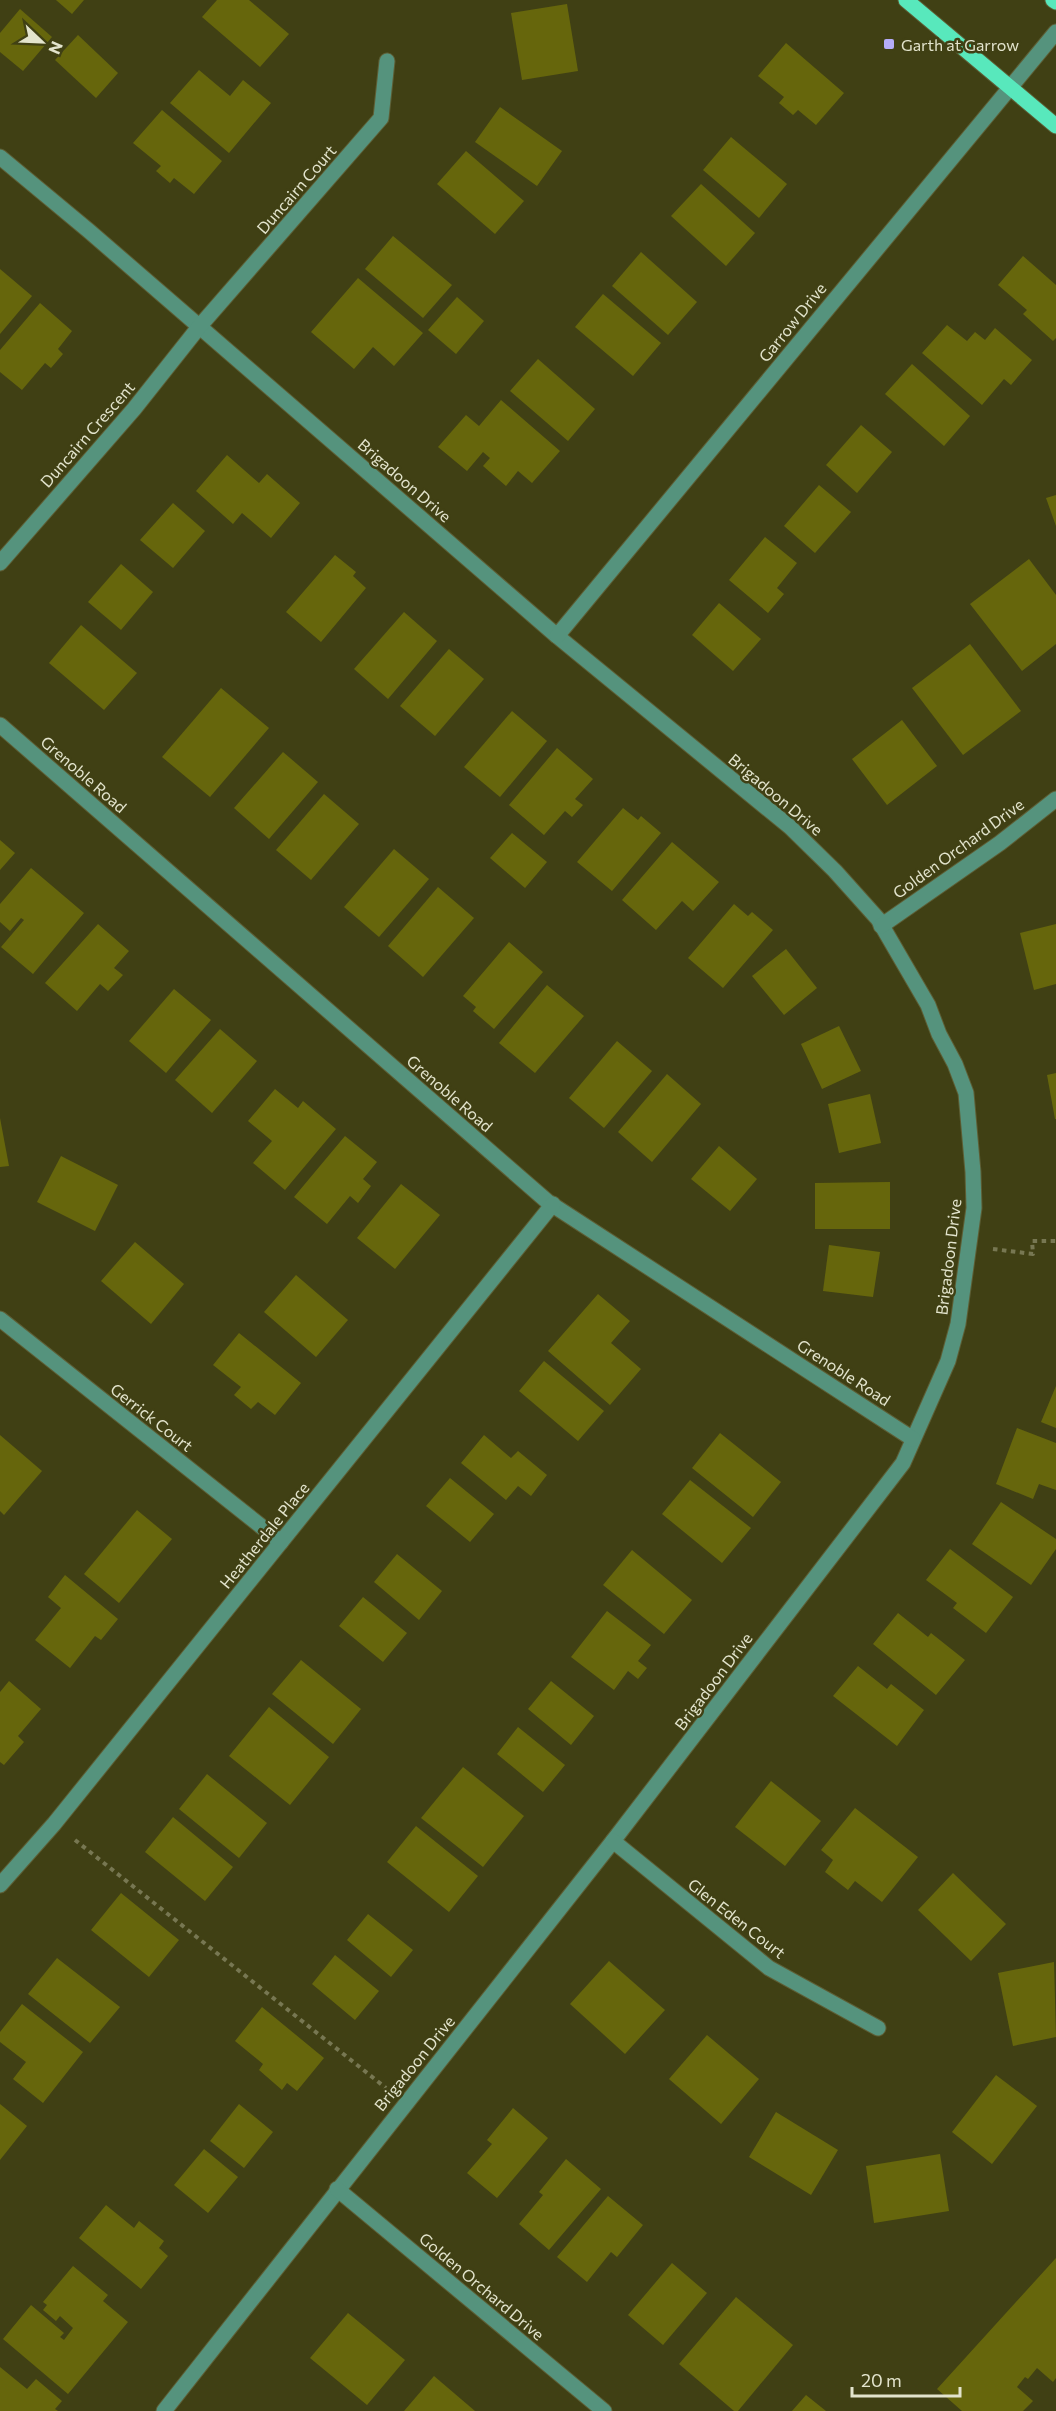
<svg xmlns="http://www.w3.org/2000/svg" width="1056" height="2411" font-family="Commissioner,sans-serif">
<rect width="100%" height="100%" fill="#404014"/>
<!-- building -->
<g fill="#66660c">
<path d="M56 0H84L72 14Z"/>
<path d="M217 0H249L289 34 260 67 202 17Z"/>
<path d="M567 4 578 71 522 80 511 13Z"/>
<path d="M20 9 52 37 23 71 0 52V33Z"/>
<path d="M78 35 118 73 96 98 55 60Z"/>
<path d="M786 43 844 93 816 125 798 110 793 115 779 103 784 97 758 76Z"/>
<path d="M199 70 230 96 243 80 271 103 229 153 170 103Z"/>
<path d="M500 107 562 151 537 186 475 142Z"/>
<path d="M162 110 222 161 194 194 174 178 170 183 156 171 161 166 133 143Z"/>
<path d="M731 137 787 184 759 218 703 170Z"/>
<path d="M466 151 524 201 495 234 437 184Z"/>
<path d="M701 184 755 233 726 266 671 216Z"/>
<path d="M393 236 452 285 423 318 365 269Z"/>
<path d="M641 252 697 302 668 335 612 286Z"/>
<path d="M1023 256 1056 285V338L1053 341 1023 314 1027 310 998 285Z"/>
<path d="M0 269 32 296 0 334Z"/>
<path d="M358 278 423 333 394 366 373 347 354 369 311 332Z"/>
<path d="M603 294 661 343 633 376 575 327Z"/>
<path d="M457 297 484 321 456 354 428 330Z"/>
<path d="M40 303 72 331 58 349 63 354 51 368 45 363 22 390 0 372V350Z"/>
<path d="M947 325 967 341 975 332 985 340 995 328 1032 360 1011 385 1004 379 982 405 922 353Z"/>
<path d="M538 359 595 409 568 441 510 391Z"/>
<path d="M912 364 970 416 944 446 885 394Z"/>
<path d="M501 400 560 451 532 483 518 471 506 486 483 466 490 458 483 452 467 471 438 447 466 415 479 426Z"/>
<path d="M861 425 892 452 857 493 826 465Z"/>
<path d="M227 455 259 483 267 474 300 503 271 538 242 513 233 524 196 491Z"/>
<path d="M819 485 851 512 815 553 784 526Z"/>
<path d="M1056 495V526L1046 498Z"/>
<path d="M173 503 205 531 173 568 140 540Z"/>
<path d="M765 537 797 563 777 588 784 594 768 613 729 580Z"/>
<path d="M335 555 356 572 353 576 366 588 321 642 286 612Z"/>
<path d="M1029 559 1056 595V644L1022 671 970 604Z"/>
<path d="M121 564 153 592 121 630 88 602Z"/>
<path d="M719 603 761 639 733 671 692 635Z"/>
<path d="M404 612 437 641 388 699 354 669Z"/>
<path d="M81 625 137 673 104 710 49 663Z"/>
<path d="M970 644 1021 711 963 755 912 688Z"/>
<path d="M449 649 484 679 435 736 400 706Z"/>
<path d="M221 688 269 728 210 797 162 757Z"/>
<path d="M512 711 547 741 500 797 464 767Z"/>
<path d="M902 720 937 766 887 805 852 759Z"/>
<path d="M557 748 593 779 575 799 583 805 572 817 565 811 544 835 509 805Z"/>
<path d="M283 752 318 782 269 839 234 808Z"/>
<path d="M324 794 359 824 311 880 276 850Z"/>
<path d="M623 808 638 820 641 816 661 833 612 891 577 862Z"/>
<path d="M512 833 547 862 525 888 490 858Z"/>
<path d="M0 840 15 853 0 870Z"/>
<path d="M672 842 719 882 693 911 682 901 656 930 622 900Z"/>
<path d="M394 849 429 879 379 937 344 907Z"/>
<path d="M31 868 84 913 33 974 1 947 24 920 21 918 10 931 0 922V904Z"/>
<path d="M438 887 474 918 423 977 388 946Z"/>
<path d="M734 904 748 916 752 912 773 930 723 988 688 958Z"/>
<path d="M98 924 129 951 114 968 123 975 108 991 100 984 77 1011 45 983Z"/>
<path d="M1056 924V984L1034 990 1020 933Z"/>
<path d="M509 942 543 972 494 1029 473 1011 476 1007 463 996Z"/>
<path d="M786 949 817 988 784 1015 752 976Z"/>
<path d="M547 985 584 1016 535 1073 499 1043Z"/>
<path d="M174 989 211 1020 166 1073 129 1041Z"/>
<path d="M839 1026 861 1071 822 1089 801 1044Z"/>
<path d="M220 1029 257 1061 212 1113 175 1080Z"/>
<path d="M617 1041 652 1071 604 1128 569 1098Z"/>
<path d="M1056 1073V1119H1055L1047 1075Z"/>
<path d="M667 1074 701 1104 652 1162 618 1132Z"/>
<path d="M275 1089 298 1108 303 1101 336 1129 285 1190 253 1163 272 1141 248 1121Z"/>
<path d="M870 1094 881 1143 839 1153 828 1104Z"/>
<path d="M0 1118 9 1166 0 1167Z"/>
<path d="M345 1136 377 1162 363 1179 371 1186 358 1203 350 1196 327 1224 294 1197Z"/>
<path d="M719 1146 757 1179 730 1211 691 1179Z"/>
<path d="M61 1156 118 1185 95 1231 37 1202Z"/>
<path d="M890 1182V1229H815V1183Z"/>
<path d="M401 1184 440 1215 395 1269 357 1238Z"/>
<path d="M135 1242 184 1284 151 1324 101 1281Z"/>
<path d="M829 1245 880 1252 873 1297 823 1291Z"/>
<path d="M296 1275 348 1320 316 1357 264 1312Z"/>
<path d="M598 1294 630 1321 611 1343 641 1369 610 1405 548 1351Z"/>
<path d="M239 1333 301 1383 275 1415 258 1402 251 1409 234 1395 241 1387 213 1365Z"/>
<path d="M544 1361 604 1411 578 1441 519 1391Z"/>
<path d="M1056 1386V1428L1041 1422Z"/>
<path d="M1017 1428 1056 1443V1490L1039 1484 1033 1499 996 1484Z"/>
<path d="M720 1433 781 1482 753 1517 692 1468Z"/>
<path d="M0 1435 42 1471 4 1515 0 1511Z"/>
<path d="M484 1435 511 1458 518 1451 547 1475 531 1496 518 1486 506 1500 461 1463Z"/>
<path d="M450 1478 494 1514 470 1542 426 1506Z"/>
<path d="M690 1480 751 1528 722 1563 662 1514Z"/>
<path d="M1001 1502 1056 1539V1549L1031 1585 972 1544Z"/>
<path d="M137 1510 172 1539 119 1603 84 1574Z"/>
<path d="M950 1549 1013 1597 986 1633 953 1608 957 1603 926 1580Z"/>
<path d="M632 1550 692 1600 664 1634 603 1585Z"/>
<path d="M397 1554 442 1591 419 1620 374 1582Z"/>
<path d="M65 1575 118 1619 101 1640 95 1636 70 1668 35 1640 61 1608 48 1597Z"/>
<path d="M363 1597 407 1633 383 1662 339 1626Z"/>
<path d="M607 1611 651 1645 638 1661 647 1668 638 1679 628 1671 614 1690 571 1657Z"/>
<path d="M898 1613 928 1637 931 1633 965 1660 936 1695 873 1644Z"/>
<path d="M301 1660 361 1709 333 1744 272 1694Z"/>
<path d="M858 1666 887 1689 891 1684 924 1710 897 1746 833 1696Z"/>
<path d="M9 1681 41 1709 18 1736 24 1742 4 1765 0 1762V1692Z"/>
<path d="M551 1681 594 1716 571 1745 528 1709Z"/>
<path d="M269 1707 329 1757 290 1805 229 1756Z"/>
<path d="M518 1727 565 1765 543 1792 497 1754Z"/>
<path d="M463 1767 524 1816 483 1867 421 1818Z"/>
<path d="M207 1774 267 1823 239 1858 179 1809Z"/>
<path d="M771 1781 821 1821 785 1866 735 1827Z"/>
<path d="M855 1808 918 1857 882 1902 855 1881 848 1890 825 1872 833 1860 821 1850Z"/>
<path d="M173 1817 233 1867 205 1901 145 1852Z"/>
<path d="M416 1826 478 1876 449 1912 387 1862Z"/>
<path d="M953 1873 1006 1924 971 1961 918 1910Z"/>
<path d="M121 1893 179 1940 149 1977 91 1930Z"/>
<path d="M368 1914 413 1950 391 1977 347 1940Z"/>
<path d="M335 1955 379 1991 355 2020 312 1984Z"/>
<path d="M57 1958 120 2007 90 2043 28 1994Z"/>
<path d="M609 1961 665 2010 625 2054 570 2004Z"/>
<path d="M1054 1962 1056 2037 1013 2046 998 1973Z"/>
<path d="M22 2004 83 2052 43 2103 13 2079 26 2062 0 2042V2032Z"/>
<path d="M262 2007 324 2058 297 2091 287 2083 282 2090 259 2070 263 2064 235 2041Z"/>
<path d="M707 2035 759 2079 721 2124 669 2079Z"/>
<path d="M996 2075 1037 2106 992 2164 952 2132Z"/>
<path d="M0 2104 27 2126 0 2160Z"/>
<path d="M239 2104 273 2132 244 2168 210 2141Z"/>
<path d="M513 2108 548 2138 497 2198 467 2173 492 2144 487 2140Z"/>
<path d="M776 2112 838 2150 811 2195 749 2157Z"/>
<path d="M204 2149 238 2177 208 2213 174 2185Z"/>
<path d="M940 2154 949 2211 874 2223 866 2166Z"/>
<path d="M566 2159 601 2189 549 2250 519 2224 543 2195 539 2192Z"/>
<path d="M608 2196 643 2225 617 2257 611 2252 587 2282 557 2257Z"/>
<path d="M106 2205 134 2228 139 2221 164 2241 159 2248 168 2256 141 2289 79 2238Z"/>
<path d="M1056 2258V2378L1053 2382 1037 2368 1028 2379 1025 2377 1017 2387 1033 2401 1023 2411H962L937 2389Z"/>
<path d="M672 2263 707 2293 663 2345 628 2315Z"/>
<path d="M73 2266 108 2295 103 2301 128 2322 68 2394 3 2339 31 2305 64 2333 60 2337 64 2340 73 2328 60 2316 56 2321 43 2310 47 2305 43 2302Z"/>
<path d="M736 2297 793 2345 738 2411H734L679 2364Z"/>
<path d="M348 2313 405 2360 367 2405 310 2358Z"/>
<path d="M0 2367 27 2389 36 2379 62 2401 55 2409 58 2411H0Z"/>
<path d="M434 2376 475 2411H404Z"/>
<path d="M806 2395 826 2411H792Z"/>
</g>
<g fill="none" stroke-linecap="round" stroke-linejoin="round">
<defs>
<g id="minor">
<path d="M0 157 89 231 557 636 790 827 835 871 878 919 928 1005 939 1034 955 1064 966 1093 973 1172 974 1208 958 1324 948 1361 903 1463 613 1841 164 2411"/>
<path d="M0 563 134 409 199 327 381 118 387 61"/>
<path d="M557 636 1056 32"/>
<path d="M0 725 548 1202 913 1439"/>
<path d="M881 926 1000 843 1056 799"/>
<path d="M0 1319 281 1542"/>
<path d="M613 1841 769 1968 878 2028"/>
<path d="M0 1885 54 1824 553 1204"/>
<path d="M337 2189 604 2411"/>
</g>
<g id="major">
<path d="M906 0 1056 126"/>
<path d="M1053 0 1056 2"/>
</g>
</defs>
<!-- minor casing -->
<use href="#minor" stroke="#5d5e35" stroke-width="17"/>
<!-- major casing -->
<use href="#major" stroke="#5d5e35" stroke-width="17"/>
<!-- path -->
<g stroke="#777752" stroke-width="4" stroke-dasharray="4.5 4.5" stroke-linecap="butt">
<path d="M993 1249 1033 1254 1032 1241H1056"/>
<path d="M75 1840 386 2088"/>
</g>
<!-- minor -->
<use href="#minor" stroke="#55937d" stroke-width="15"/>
<!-- major -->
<use href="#major" stroke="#58e8bc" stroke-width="15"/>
</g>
<!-- markers -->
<rect fill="#b5acf8" stroke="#404014" stroke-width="2" x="883" y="38" width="12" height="12" rx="3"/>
<g text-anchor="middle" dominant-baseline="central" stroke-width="5" stroke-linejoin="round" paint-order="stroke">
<!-- poi labels -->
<g font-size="16" fill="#e3e4cd" stroke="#404014" text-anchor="start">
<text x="901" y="44">Garth at Garrow</text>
</g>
<!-- street labels -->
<g font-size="16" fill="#e3e4cd" stroke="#404014">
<text transform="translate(296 189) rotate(-49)">Duncairn Court</text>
<text transform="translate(792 322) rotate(-51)">Garrow Drive</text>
<text transform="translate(87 434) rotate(-49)">Duncairn Crescent</text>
<text transform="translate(405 480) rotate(41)">Brigadoon Drive</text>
<text transform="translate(84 774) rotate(41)">Grenoble Road</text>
<text transform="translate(776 794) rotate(40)">Brigadoon Drive</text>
<text transform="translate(958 848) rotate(-36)">Golden Orchard Drive</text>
<text transform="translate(450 1093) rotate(41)">Grenoble Road</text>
<text transform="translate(948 1257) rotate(-83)">Brigadoon Drive</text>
<text transform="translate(844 1372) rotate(33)">Grenoble Road</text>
<text transform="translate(152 1417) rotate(38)">Gerrick Court</text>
<text transform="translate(264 1535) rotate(-51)">Heatherdale Place</text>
<text transform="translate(713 1681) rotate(-53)">Brigadoon Drive</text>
<text transform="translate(737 1918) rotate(38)">Glen Eden Court</text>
<text transform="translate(414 2063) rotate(-51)">Brigadoon Drive</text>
<text transform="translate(482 2286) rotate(40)">Golden Orchard Drive</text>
</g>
</g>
<!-- north arrow -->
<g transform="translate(42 42) rotate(113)" stroke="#404014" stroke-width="4.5" paint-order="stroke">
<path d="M0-4.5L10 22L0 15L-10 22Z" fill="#e3e4cd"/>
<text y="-9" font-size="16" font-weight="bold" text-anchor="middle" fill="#e3e4cd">N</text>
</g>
<!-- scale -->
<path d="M852 2387v9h108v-9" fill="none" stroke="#e3e4cd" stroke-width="3"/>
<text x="861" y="2387" font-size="18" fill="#e3e4cd" stroke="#404014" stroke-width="4.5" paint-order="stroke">20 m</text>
</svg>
